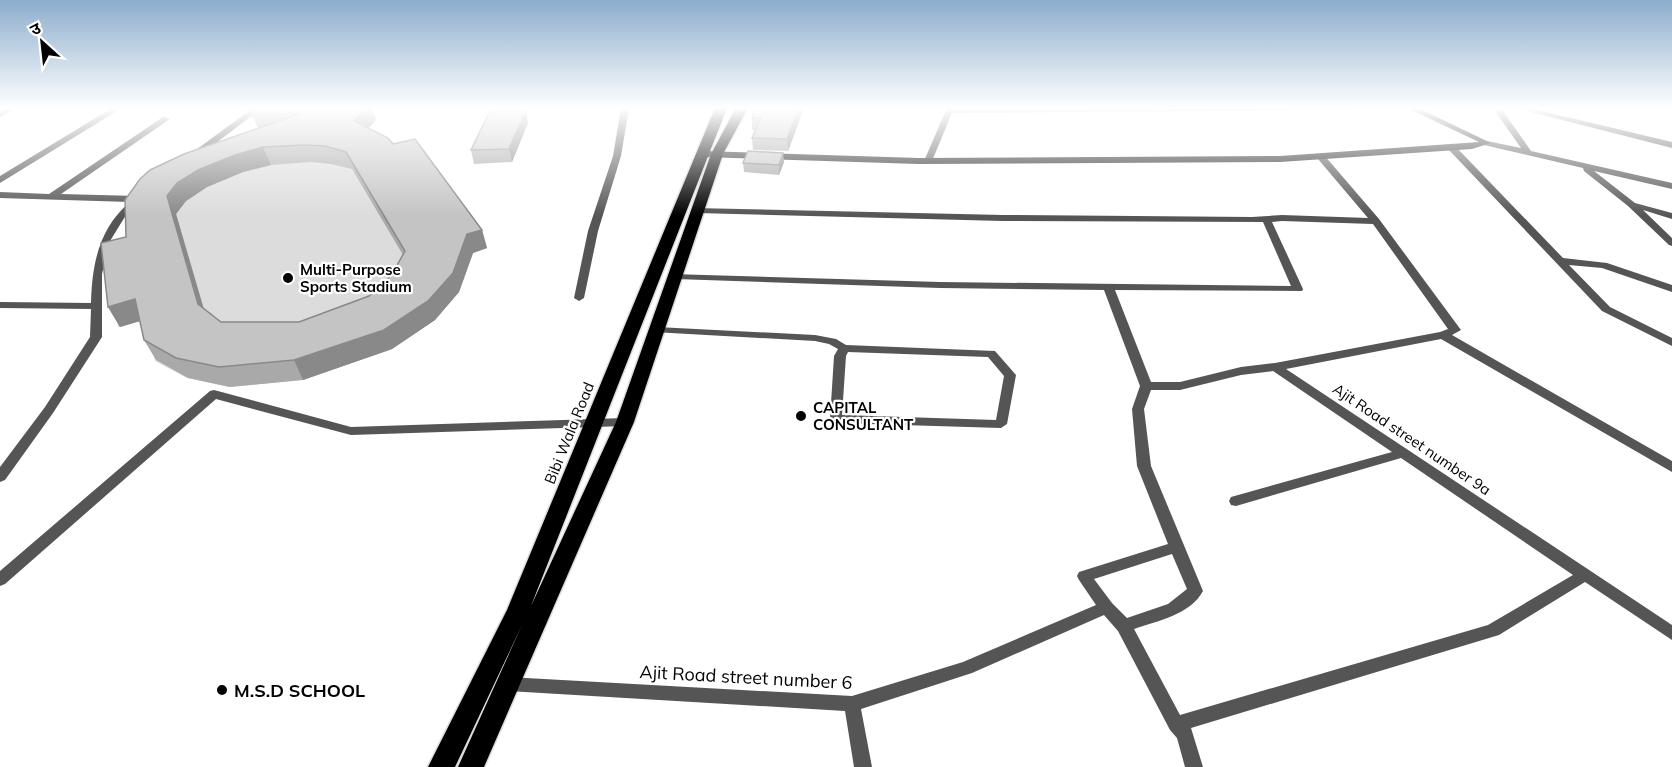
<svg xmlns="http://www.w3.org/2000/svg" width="1672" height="767" font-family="Mulish,'Noto Sans Devanagari',sans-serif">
<rect width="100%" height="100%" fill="#fff"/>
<!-- green -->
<path fill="#dcdcdc" d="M237 155 420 156 487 248 465 255 435 320 390 350 302 380 229 387 187 378 155 361 146 319 118 327 111 262 135 255 134 218Z"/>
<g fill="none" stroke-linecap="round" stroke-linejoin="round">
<defs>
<path id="highway" d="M715 108H727L531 606 616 422 711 154 736 108H748L723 154 634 422 484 767H458L522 625 455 767H428L507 610Z"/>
</defs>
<!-- highway casing -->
<use href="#highway" stroke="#dbdbdb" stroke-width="3"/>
<!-- street -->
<g fill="#555" fill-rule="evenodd">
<path d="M6 108H16L0 117V112Z"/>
<path d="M112 108H122L0 183V176Z"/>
<path d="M253 108H262L199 156H193V152Z"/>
<path d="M621 108H629L621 156 598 231 584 298 579 301 574 298 588 231 613 156Z"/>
<path d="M947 108 955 109 1353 108 1349 110 952 113 932 161 925 163 924 161Z"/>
<path d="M1493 108H1501L1531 151 1672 183V189L1594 171 1635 203 1672 213V219L1643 210 1672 238V246L1669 245 1628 206 1584 171 1583 168 1484 145 1483 143 1487 141 1521 148Z"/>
<path d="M1515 108H1529L1672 142V148Z"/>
<path d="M163 117 170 119 61 194 138 196 143 199 126 215 110 241 102 274V337L53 413 5 480 0 482V467L45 407 90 337 91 309 0 308V302L91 303C92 264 99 228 130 202L0 198V192L49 194Z"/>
<path d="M1449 146H1455L1563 258 1607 263 1672 285V292L1602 268 1569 265 1610 307 1672 338V346L1602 311 1449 150Z"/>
<path d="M1318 155H1324L1379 219 1461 330 1452 335 1672 461V472L1441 339 1286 369 1672 625V640L1585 582 1499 635 1191 728 1203 767H1185L1177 738 1170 730 1118 631 1104 615 972 673 861 709 872 767H854L845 711 508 691 502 689 500 684 502 679 508 677 852 696 963 662 1096 605 1079 580 1077 576 1079 572 1168 544 1137 466 1132 409 1140 386 1104 290 940 288 675 279 670 276 671 274 940 282 1291 286 1263 222 1003 221 697 213 694 212V208L1003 215 1252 217 1282 215 1368 218 1318 159ZM1282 221 1373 224 1448 329 1440 332 1275 363 1241 367 1180 382H1151L1115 290 1302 291 1303 289 1272 222ZM1273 371 1392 452 1231 497 1229 501 1231 505 1236 506 1401 458 1573 575 1488 625 1180 715 1134 629C1157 621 1190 615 1203 591L1151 466 1144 409 1151 390H1180L1241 375ZM1172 554 1187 589 1168 604 1127 618 1112 603 1094 579Z"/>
<path d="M657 327 815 335 836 339 846 345 995 351 1016 375 1007 424 1001 428 836 423 830 419 834 356 838 349 829 344 815 341 653 332 651 330 653 328ZM848 352 988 357 1004 376 996 420 842 415 846 356Z"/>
<path d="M214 390 351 427 625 418 631 422 625 426 351 435 216 399 5 584 0 586V571L210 391Z"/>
</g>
<!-- secondary -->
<path fill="#222" fill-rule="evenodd" d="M1407 108H1418L1491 143 1472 149 1280 162 919 164 704 157 700 154 704 151 919 158 1280 156 1479 142Z"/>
<!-- highway -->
<use href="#highway" fill="#000" fill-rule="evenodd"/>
</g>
<!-- wall -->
<g fill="#a9a9a9" fill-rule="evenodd">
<path d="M258 108 376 120 368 128 393 144 482 230 487 248 473 253 459 292 435 320 392 349 303 380 230 387 188 378 156 360 144 340 140 321 120 327 108 307 126 237 258 128 251 114ZM311 162 331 164 352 169 403 255 396 267 387 280 369 296 299 322H221L204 309 176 214 186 201 207 187 243 172 271 165Z"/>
<path d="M803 111 788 151 753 150 752 138 756 130H752V118Z"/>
<path d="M528 123 512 162 474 164 471 150Z"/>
<path d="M784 162 779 175 744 172 743 163Z"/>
</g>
<!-- shaded-wall -->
<g fill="#898989">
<path d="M366 108H372L376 120 360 138 354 121Z"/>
<path d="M799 108H802L803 111 788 151 787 139Z"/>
<path d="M526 110 528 123 512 162 509 149Z"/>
<path d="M263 147 271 165 243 172 207 187 186 201 176 214 208 324 198 304 167 196 177 183 198 170 235 155Z"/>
<path d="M783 153 784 162 779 175V165Z"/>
<path d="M482 230 487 248 473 253 459 292 435 320 392 349 303 380 294 360 467 234Z"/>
<path d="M135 299 147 319 120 327 108 307Z"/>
</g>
<!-- building -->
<g fill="#c4c4c4" stroke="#898989" stroke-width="1.5" fill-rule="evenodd">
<path d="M258 108H366L354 121 388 138 393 144 415 139 482 230 467 234 453 273 428 301 384 330 294 360 219 367 176 358 144 340 135 299 108 307 101 243 126 237 125 200 140 179 150 170 184 154 299 114H251ZM304 145 325 146 346 152 405 251 396 267 387 280 369 296 299 322H221L198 304 167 196 177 183 198 170 235 155 263 147Z"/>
<path d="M755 108H799L787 139 752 138 761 118H752Z"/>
<path d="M526 110 509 149 471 150 490 111Z"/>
<path d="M748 151 783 153 779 165 743 163Z"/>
</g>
<!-- sky -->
<linearGradient id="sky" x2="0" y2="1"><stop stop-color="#8cadcc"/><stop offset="0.5" stop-color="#fff"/><stop offset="1" stop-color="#fff" stop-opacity="0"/></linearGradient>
<rect width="1672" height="216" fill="url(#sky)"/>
<!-- markers -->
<g fill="#000" stroke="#fff" stroke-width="2">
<circle cx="288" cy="278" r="6"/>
<circle cx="801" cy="416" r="6"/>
<circle cx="222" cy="690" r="6"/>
</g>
<g text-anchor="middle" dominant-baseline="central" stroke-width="4.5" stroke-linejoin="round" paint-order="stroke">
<!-- poi labels -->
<g font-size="15" font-weight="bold" fill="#000" stroke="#fff" text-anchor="start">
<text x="300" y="269">Multi-Purpose<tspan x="300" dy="17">Sports Stadium</tspan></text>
<text x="813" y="407">CAPITAL<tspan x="813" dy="17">CONSULTANT</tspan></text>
</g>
<!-- street labels -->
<g font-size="15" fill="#000" stroke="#fff">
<text transform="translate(569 433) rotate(-68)">Bibi Wala Road</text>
<text transform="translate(1412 439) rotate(34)">Ajit Road street number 9a</text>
</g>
<!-- near-street labels -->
<g font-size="18" fill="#000" stroke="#fff">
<text transform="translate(746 677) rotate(3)">Ajit Road street number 6</text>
</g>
<!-- near-poi labels -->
<g font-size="18" font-weight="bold" fill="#000" stroke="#fff" text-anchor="start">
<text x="234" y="690">M.S.D SCHOOL</text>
</g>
</g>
<!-- north arrow -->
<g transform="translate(42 42) rotate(333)" stroke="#ffffff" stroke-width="4.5" paint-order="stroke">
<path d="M0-4.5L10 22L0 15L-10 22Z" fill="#000000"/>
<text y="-9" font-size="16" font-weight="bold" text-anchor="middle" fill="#000000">उ</text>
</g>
</svg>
